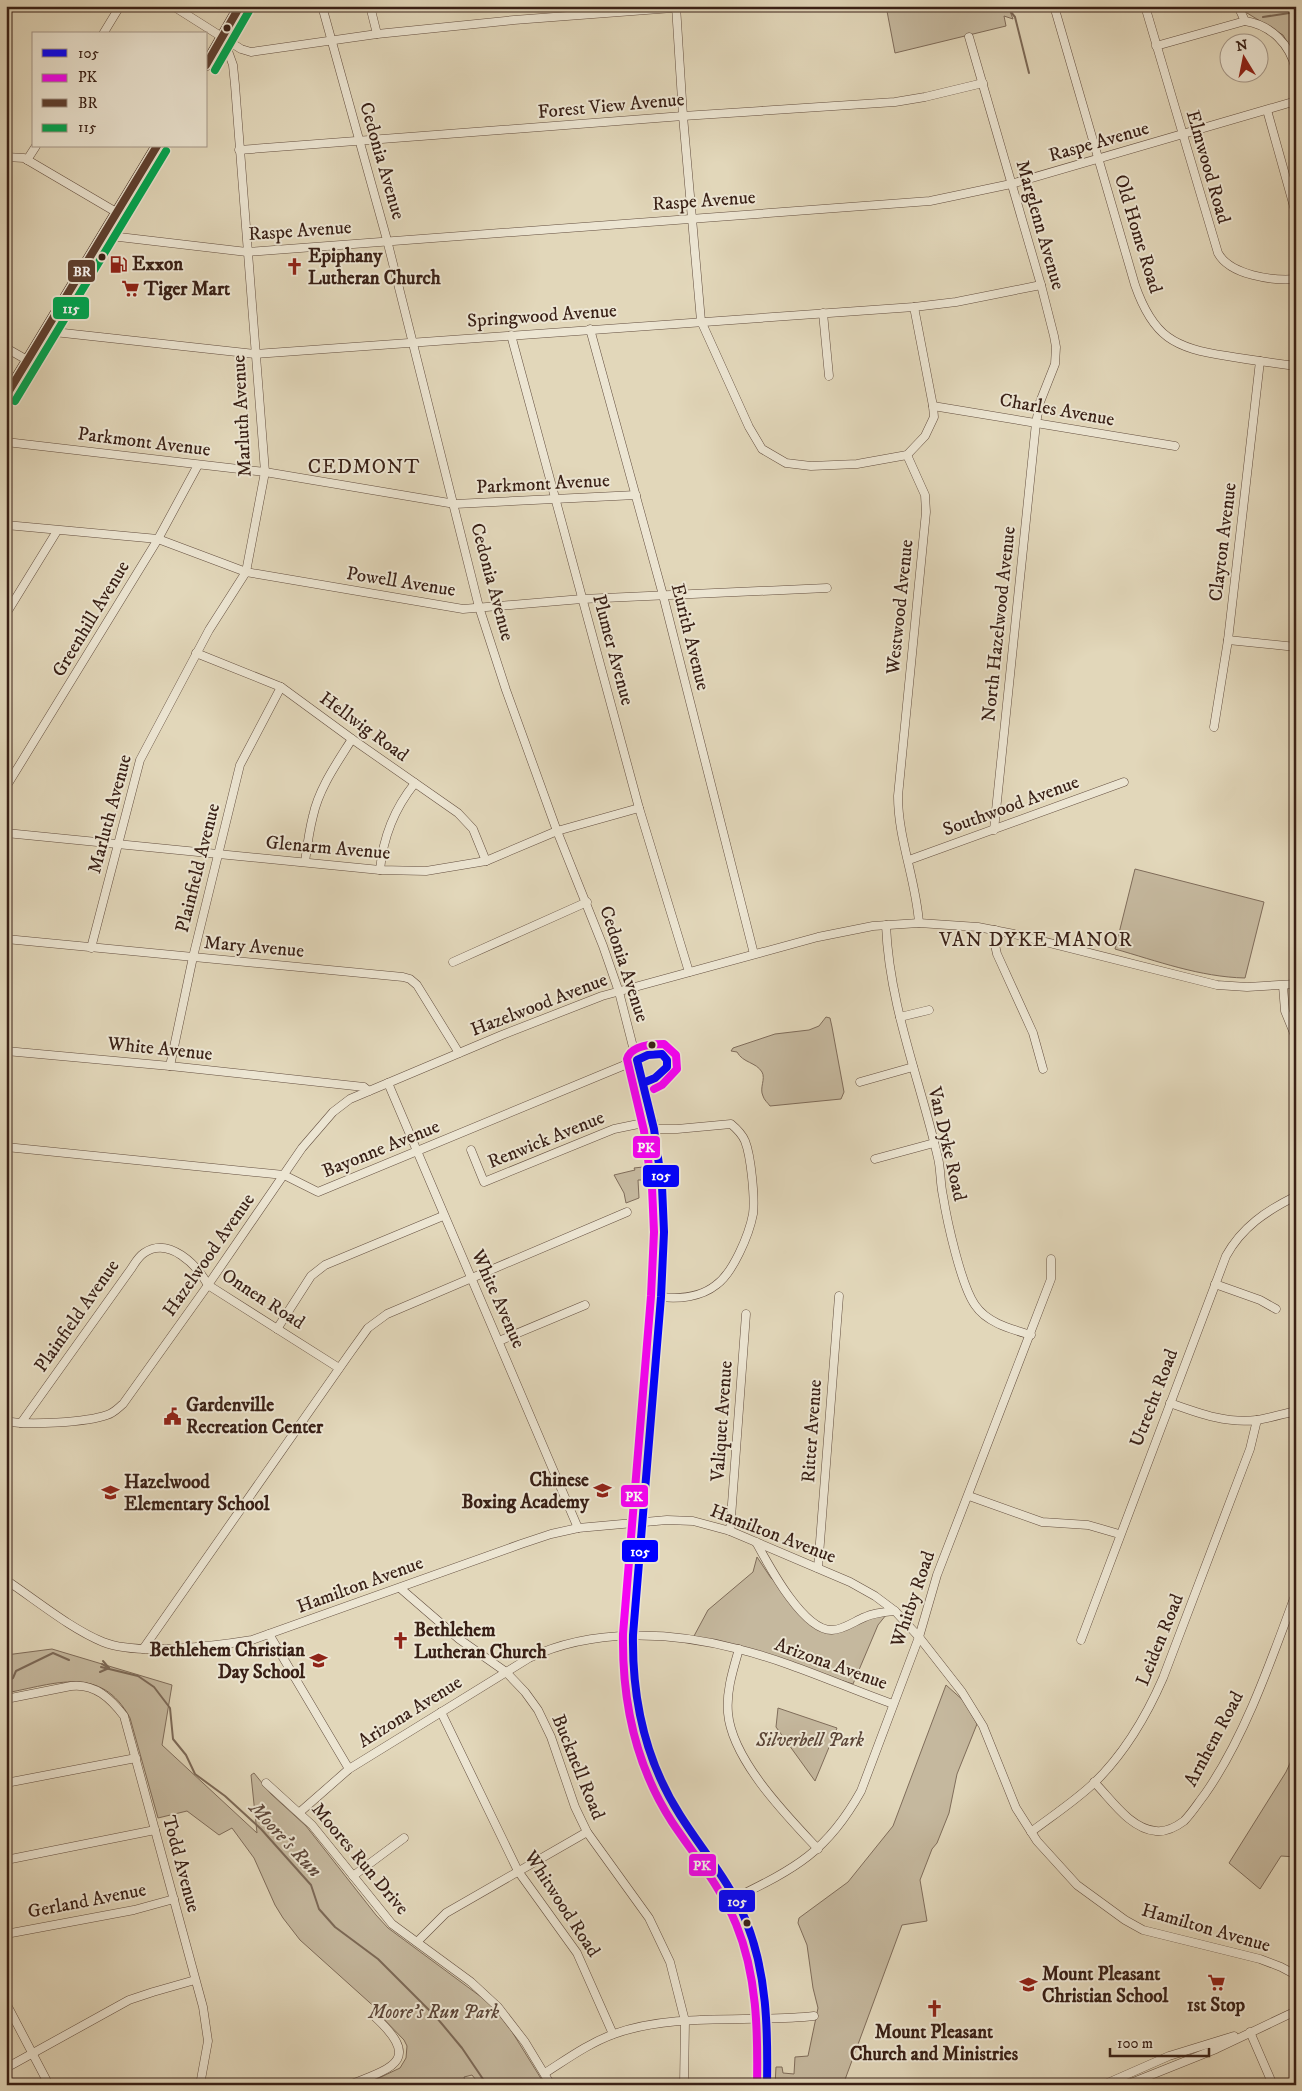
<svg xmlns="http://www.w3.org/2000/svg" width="1302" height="2091" font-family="'IM FELL DW Pica',serif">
<rect width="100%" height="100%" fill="#e2d7ba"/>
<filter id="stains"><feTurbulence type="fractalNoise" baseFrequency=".004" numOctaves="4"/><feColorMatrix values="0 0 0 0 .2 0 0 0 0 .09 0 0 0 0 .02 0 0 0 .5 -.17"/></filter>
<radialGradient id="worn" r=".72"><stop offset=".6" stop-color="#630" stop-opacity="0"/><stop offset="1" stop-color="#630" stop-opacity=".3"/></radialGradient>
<!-- green -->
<g fill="#c5b89e" stroke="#7f6c5a">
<path d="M886 6H1008L1013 19 1004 16 1006 26 895 53Z"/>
<path d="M1243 6H1296V57L1283 35 1247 13Z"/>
<path d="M1135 869 1264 902 1245 978C1200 977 1157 961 1115 949Z"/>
<path d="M826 1017 830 1018 832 1027 844 1092 841 1099 770 1106C768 1103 764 1100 763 1096 759 1088 766 1079 762 1072 756 1062 743 1063 737 1052L731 1051 733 1048 775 1034 809 1030 819 1026Z"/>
<path d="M643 1167 645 1180H638L639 1198 626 1203 624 1193 614 1175 635 1170 634 1168Z"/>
<path d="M757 1557 771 1578 789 1593 816 1627 844 1630 869 1618 886 1615 878 1625 853 1684 694 1636 708 1610 753 1572Z"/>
<path d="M52 1649 172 1685 162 1745 257 1833 251 1775 254 1773 271 1794 306 1826 376 1915 388 1928 488 2002 506 2022 545 2085H480L472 2075 464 2077 466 2085H364L400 2068 406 2058 407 2046 404 2040 378 2013 379 2011 300 1940 283 1918 275 1905 254 1858 232 1828 219 1835 187 1811 158 1818 130 1718C101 1664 55 1684 6 1693V1655Z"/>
<path d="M946 1685 965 1702 977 1724 957 1774 949 1813 937 1843 932 1849 920 1880 927 1921 902 1925 843 2085H775L776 2067H782L783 2073 794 2074 795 2057 808 2056 818 2008 813 1988 807 1945 798 1923 799 1918 848 1882 893 1826Z"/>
<path d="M778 1708 837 1728 815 1781 776 1727Z"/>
<path d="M1296 1750V1857L1281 1856 1260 1889 1229 1863 1286 1772Z"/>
</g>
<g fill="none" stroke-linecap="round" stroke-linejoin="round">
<!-- stream -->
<g stroke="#7c6957" stroke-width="2">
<path d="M1006 6 1015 17 1029 73"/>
<path d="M1294 6 1296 9"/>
<path d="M1263 17 1296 12"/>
<path d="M103 1661 109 1668"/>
<path d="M102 1664 107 1667"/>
<path d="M101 1667 138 1676 154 1687 170 1708 173 1739 186 1755 195 1774 225 1796 261 1829 311 1885 319 1909 335 1927 378 1959 437 2018 462 2048 487 2085"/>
<path d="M100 1672 109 1668"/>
<path d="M6 1683 13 1678 16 1671 53 1653 69 1660"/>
</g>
<defs>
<g id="minor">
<path d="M173 6 241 49 251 52 377 34 514 20 699 6"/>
<path d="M322 6 387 240 479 607 506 690 557 831 603 946 619 992 654 1129 662 1186 664 1232 662 1275 633 1635C630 1698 645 1763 680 1815 703 1850 730 1882 746 1921 767 1974 768 2029 767 2085"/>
<path d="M370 6 377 34"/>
<path d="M676 6 683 116 701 321 749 427 762 449 786 463 811 466 857 464 907 455 925 436 934 417 933 406 914 307"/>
<path d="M1054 6 1135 285C1153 337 1174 348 1227 356 1250 360 1273 363 1296 366"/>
<path d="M1145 6 1218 253C1230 275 1272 281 1296 279"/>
<path d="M1238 6 1245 21C1271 25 1290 44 1296 70"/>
<path d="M103 34 120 6"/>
<path d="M969 37 1041 285 1054 336 1056 347 1055 364 1040 402 1036 423 994 830"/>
<path d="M1156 46 1245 21"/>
<path d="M1267 110 1296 214"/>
<path d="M239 150 683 116 895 102 925 97 983 83"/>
<path d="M6 157 24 158 116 212"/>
<path d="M27 160 36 146"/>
<path d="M102 235 247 252 930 201 1011 184 1296 101"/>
<path d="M823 313 829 376"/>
<path d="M590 329 663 595 754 954"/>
<path d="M45 331 255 354 914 307 956 302 1041 285"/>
<path d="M511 335 639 808 689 972"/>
<path d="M6 348 27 360"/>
<path d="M933 406 1175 446"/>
<path d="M6 442 265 472 455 504 636 495"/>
<path d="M907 455 925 495 926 512 898 796C898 839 916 880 919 923"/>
<path d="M6 525 158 539 246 572 463 609 582 599 827 588"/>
<path d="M6 614 57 531"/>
<path d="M1228 640 1296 647"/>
<path d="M196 653 281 687 352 739 458 813 473 829 486 861"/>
<path d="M1214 727 1228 640 1260 361"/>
<path d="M6 787 158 539 198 465"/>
<path d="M6 833 380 870 426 871 486 861 557 831 639 808"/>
<path d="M909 860 1124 782"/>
<path d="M305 862C307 847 309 831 313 816 319 788 337 763 352 739"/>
<path d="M380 870C383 837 394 809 415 783"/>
<path d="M886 925C889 1005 920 1080 938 1158 941 1170 940 1183 943 1196 947 1221 961 1285 975 1305 987 1323 1011 1329 1031 1335"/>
<path d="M995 930V945L997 954 1033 1033 1043 1069"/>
<path d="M6 939 403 977 410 979 417 985 459 1053"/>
<path d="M91 948 140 760 209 630 246 572 265 472 235 85 233 65 223 37"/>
<path d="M453 962 587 902"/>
<path d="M1283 986 1285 1011 1296 1038"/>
<path d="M900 1017 929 1010"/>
<path d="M6 1051 170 1066 364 1087 369 1091"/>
<path d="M170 1066 193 957 240 765 281 687"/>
<path d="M860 1082 913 1067"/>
<path d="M388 1083 578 1528"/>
<path d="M654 1129H677L731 1124C737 1129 742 1134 745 1141 751 1156 755 1198 753 1214 749 1235 733 1273 716 1285 701 1297 679 1299 661 1297"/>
<path d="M6 1147 284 1175 318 1192 637 1060"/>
<path d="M471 1150 484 1182 614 1129 653 1121"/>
<path d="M875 1159 934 1143"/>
<path d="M1215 1284 1260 1300 1276 1309"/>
<path d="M277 1329 311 1276 325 1265 443 1216"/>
<path d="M499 1341 585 1305"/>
<path d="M1170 1403C1198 1413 1227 1424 1257 1420 1270 1418 1283 1414 1296 1411"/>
<path d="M6 1421C27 1426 88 1422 107 1415 114 1413 118 1408 123 1404L208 1285 302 1148 333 1112 350 1099 502 1035 602 996 818 937 873 926 919 923 978 927 1014 934 1217 985 1247 987 1296 984"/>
<path d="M21 1423 131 1269C135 1263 138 1257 144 1253 169 1236 197 1265 208 1285L339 1368"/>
<path d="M969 1496 1042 1522 1088 1525 1119 1534"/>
<path d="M730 1531 746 1314"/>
<path d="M756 1542C768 1564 803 1631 832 1630 843 1630 855 1621 865 1617 874 1613 885 1612 895 1611"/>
<path d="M818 1568 839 1296"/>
<path d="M6 1580C36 1600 71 1629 103 1642 137 1656 215 1646 252 1640L521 1544 551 1534 578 1528 667 1520 693 1521 730 1531 850 1582 875 1596 895 1611 919 1637 962 1692 983 1726 1016 1808 1037 1841 1077 1885 1125 1920 1143 1930 1260 1959 1281 1967 1296 1975"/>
<path d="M400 1588 459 1639 506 1672 525 1692 538 1710 551 1737 575 1807 587 1832 649 1918 670 1962 685 2021 684 2085"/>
<path d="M269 1634 349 1769"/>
<path d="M1081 1640 1226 1256C1242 1227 1266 1211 1296 1196"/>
<path d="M143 1649 350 1353 368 1328 387 1314 627 1212"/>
<path d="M739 1649C733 1670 726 1691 728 1713 732 1760 787 1816 818 1849"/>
<path d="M6 1699 71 1686C95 1683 111 1699 124 1716L203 2007 208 2041 200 2085"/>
<path d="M441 1712 518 1871 577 1953 613 2034"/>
<path d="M1094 1782C1111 1799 1130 1829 1156 1831 1166 1832 1176 1827 1184 1821 1192 1813 1198 1803 1205 1794 1245 1737 1272 1658 1296 1593"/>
<path d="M6 1783 136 1758"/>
<path d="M266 1783 312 1825 392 1924 471 1982 498 2007 525 2042 551 2085"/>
<path d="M300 1812 349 1769 529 1658C592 1628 671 1631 738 1649 791 1662 842 1686 893 1704"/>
<path d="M1031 1832C1052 1816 1075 1801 1094 1783 1125 1753 1146 1717 1163 1678L1250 1449 1257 1420"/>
<path d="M6 1860 155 1830"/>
<path d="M353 1876 404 1838"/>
<path d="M735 1898C796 1868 827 1852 861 1791L919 1637 937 1575 1051 1279V1259"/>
<path d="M6 1934 134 1910 174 1899"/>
<path d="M417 1942 446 1913 587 1832"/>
<path d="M6 2003 49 2085"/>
<path d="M1250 2032 1273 2085"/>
<path d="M6 2068 129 2000 153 1992 195 1980"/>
<path d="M545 2073C567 2059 589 2043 614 2034 675 2012 750 2023 814 2016"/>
<path d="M349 2085C396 2067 421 2059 374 2016"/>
<path d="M1103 2085 1169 2056 1234 2036"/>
<path d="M1126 2085 1216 2049 1296 2011"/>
</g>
<g id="major">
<path d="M206 65 240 6"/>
<path d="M6 396 157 146"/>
</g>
</defs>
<!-- minor casing -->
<use href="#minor" stroke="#634e3f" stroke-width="9"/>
<!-- major casing -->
<use href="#major" stroke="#392016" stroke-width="12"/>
<!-- minor -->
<use href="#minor" stroke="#ece5d2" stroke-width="8"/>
<!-- major -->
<use href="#major" stroke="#e2d7ba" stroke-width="10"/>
<defs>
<path id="bus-1" d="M643 1083 655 1078 667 1067V1060L662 1054 648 1055 637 1060 654 1129 662 1186 664 1232 661 1297 633 1635C632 1699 645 1760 680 1815 702 1850 730 1882 746 1921 767 1973 768 2030 767 2085"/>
<path id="bus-2" d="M654 1089 662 1085 677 1069 676 1055 664 1044C652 1044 631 1045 627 1059L644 1131 652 1187 654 1232 651 1296 623 1634C622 1701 635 1765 672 1822 694 1855 721 1887 736 1924 757 1975 758 2031 757 2085"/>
<g id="bus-3">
<path d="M206 65 240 6"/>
<path d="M6 396 157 146"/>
</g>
<g id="bus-4">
<path d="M215 70 249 11"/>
<path d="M15 401 166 151"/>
</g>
</defs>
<!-- bus-1 casing -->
<use href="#bus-1" stroke="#ece5d2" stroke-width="11"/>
<!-- bus-2 casing -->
<use href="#bus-2" stroke="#ece5d2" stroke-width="11"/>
<!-- bus-3 casing -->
<use href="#bus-3" stroke="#ece5d2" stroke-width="11"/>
<!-- bus-4 casing -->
<use href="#bus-4" stroke="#ece5d2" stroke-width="11"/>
<!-- bus-1 -->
<use href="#bus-1" stroke="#00f" stroke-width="8"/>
<!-- bus-2 -->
<use href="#bus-2" stroke="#f502f3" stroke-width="8"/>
<!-- bus-3 -->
<use href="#bus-3" stroke="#5f4030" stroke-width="8"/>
<!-- bus-4 -->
<use href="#bus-4" stroke="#00a651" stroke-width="8"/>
</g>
<!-- icons -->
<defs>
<symbol id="fuel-bare" viewBox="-9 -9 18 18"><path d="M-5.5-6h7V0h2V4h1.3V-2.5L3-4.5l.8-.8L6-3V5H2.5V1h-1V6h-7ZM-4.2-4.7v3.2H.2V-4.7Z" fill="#8f2418" stroke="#ece5d2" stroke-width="2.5" paint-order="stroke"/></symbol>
<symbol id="church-bare" viewBox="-9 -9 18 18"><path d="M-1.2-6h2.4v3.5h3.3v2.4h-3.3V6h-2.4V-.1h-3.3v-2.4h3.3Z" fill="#8f2418" stroke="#ece5d2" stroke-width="2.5" paint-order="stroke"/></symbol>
<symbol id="supermarket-bare" viewBox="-9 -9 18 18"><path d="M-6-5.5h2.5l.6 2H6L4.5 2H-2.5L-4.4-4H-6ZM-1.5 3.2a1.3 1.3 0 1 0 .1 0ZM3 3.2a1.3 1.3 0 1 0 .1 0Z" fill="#8f2418" stroke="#ece5d2" stroke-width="2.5" paint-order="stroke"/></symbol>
<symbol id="civic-bare" viewBox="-9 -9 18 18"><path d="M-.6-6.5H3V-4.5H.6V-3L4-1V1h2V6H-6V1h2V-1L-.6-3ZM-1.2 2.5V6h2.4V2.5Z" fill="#8f2418" stroke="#ece5d2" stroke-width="2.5" paint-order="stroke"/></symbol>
<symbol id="school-bare" viewBox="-9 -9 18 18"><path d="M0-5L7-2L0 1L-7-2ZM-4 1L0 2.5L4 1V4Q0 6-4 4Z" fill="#8f2418" stroke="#ece5d2" stroke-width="2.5" paint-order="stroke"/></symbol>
</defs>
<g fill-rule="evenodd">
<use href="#fuel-bare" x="106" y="252" width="25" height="25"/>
<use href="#church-bare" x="282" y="254" width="25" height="25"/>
<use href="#supermarket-bare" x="118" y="276" width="25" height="25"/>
<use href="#civic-bare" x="160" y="1404" width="25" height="25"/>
<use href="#school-bare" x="590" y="1478" width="25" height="25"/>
<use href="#school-bare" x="98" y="1480" width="25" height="25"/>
<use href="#church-bare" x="388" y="1628" width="25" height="25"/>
<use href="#school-bare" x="306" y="1648" width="25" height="25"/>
<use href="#supermarket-bare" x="1204" y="1970" width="25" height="25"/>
<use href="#school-bare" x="1016" y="1972" width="25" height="25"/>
<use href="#church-bare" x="922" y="1996" width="25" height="25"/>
</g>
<!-- markers -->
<g fill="#392016" stroke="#ece5d2" stroke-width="2">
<circle cx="227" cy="28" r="4.5"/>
<circle cx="102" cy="257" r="4.5"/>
<circle cx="652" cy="1045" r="4.5"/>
<circle cx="747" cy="1923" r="4.5"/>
</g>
<g text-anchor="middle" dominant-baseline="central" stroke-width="4" stroke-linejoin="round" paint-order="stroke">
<!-- street labels -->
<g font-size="19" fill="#392016" stroke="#ece5d2">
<text transform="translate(611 106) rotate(-5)">Forest View Avenue</text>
<text transform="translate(1099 142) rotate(-16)">Raspe Avenue</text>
<text transform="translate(382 161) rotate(74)">Cedonia Avenue</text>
<text transform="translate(1208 167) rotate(74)">Elmwood Road</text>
<text transform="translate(704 201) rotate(-4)">Raspe Avenue</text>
<text transform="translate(1040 225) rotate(74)">Marglenn Avenue</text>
<text transform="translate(300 231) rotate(-4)">Raspe Avenue</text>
<text transform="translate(1138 234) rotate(73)">Old Home Road</text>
<text transform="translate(542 316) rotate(-4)">Springwood Avenue</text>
<text transform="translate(1057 410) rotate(10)">Charles Avenue</text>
<text transform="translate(242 416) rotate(-93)">Marluth Avenue</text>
<text transform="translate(144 442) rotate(7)">Parkmont Avenue</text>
<text transform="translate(543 484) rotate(-3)">Parkmont Avenue</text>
<text transform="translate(1223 542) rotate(-83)">Clayton Avenue</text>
<text transform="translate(401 582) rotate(9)">Powell Avenue</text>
<text transform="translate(492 582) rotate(75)">Cedonia Avenue</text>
<text transform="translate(900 607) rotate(-84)">Westwood Avenue</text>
<text transform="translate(91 619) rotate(-59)">Greenhill Avenue</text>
<text transform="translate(999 624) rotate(-84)">North Hazelwood Avenue</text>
<text transform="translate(690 637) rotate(76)">Eurith Avenue</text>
<text transform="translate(613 650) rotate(75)">Plumer Avenue</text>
<text transform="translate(364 727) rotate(36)">Hellwig Road</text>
<text transform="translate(1011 806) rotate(-20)">Southwood Avenue</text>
<text transform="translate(110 814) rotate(-75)">Marluth Avenue</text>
<text transform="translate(328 848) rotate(5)">Glenarm Avenue</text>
<text transform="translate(198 868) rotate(-76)">Plainfield Avenue</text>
<text transform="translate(254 947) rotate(5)">Mary Avenue</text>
<text transform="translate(624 964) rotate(72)">Cedonia Avenue</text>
<text transform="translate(539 1005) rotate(-21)">Hazelwood Avenue</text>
<text transform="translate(160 1049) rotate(6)">White Avenue</text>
<text transform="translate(546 1140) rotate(-22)">Renwick Avenue</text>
<text transform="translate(947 1144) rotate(77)">Van Dyke Road</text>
<text transform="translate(381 1149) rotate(-22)">Bayonne Avenue</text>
<text transform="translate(209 1255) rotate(-55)">Hazelwood Avenue</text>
<text transform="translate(263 1299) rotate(33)">Onnen Road</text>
<text transform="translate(498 1299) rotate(66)">White Avenue</text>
<text transform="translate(77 1316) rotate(-55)">Plainfield Avenue</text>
<text transform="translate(1154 1398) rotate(-69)">Utrecht Road</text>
<text transform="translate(722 1421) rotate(-86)">Valiquet Avenue</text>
<text transform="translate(812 1431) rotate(-86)">Ritter Avenue</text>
<text transform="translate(773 1534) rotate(21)">Hamilton Avenue</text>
<text transform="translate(360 1585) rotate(-20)">Hamilton Avenue</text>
<text transform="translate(913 1599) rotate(-71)">Whitby Road</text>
<text transform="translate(1160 1640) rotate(-68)">Leiden Road</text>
<text transform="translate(831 1664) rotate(20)">Arizona Avenue</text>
<text transform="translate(410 1712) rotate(-32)">Arizona Avenue</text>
<text transform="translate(1214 1739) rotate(-62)">Arnhem Road</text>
<text transform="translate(578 1767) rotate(68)">Bucknell Road</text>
<text transform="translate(360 1859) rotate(50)">Moores Run Drive</text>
<text transform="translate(181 1864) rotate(75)">Todd Avenue</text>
<text transform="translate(87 1901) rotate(-11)">Gerland Avenue</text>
<text transform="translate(562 1904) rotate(57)">Whitwood Road</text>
<text transform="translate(1206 1928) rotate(16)">Hamilton Avenue</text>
</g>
<!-- poi labels -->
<g font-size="19" font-weight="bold" fill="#392016" stroke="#ece5d2" text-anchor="start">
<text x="308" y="256">Epiphany<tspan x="308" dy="22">Lutheran Church</tspan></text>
<text x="132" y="264">Exxon</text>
<text x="144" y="289">Tiger Mart</text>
<text x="186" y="1405">Gardenville<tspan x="186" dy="22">Recreation Center</tspan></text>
<text x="589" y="1480" text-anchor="end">Chinese<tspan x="589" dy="22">Boxing Academy</tspan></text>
<text x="124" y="1482">Hazelwood<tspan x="124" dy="22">Elementary School</tspan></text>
<text x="414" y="1630">Bethlehem<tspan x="414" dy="22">Lutheran Church</tspan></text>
<text x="305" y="1650" text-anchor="end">Bethlehem Christian<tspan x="305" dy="22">Day School</tspan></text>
<text x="1042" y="1974">Mount Pleasant<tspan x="1042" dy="22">Christian School</tspan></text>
<text x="1216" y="2005" text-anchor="middle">1st Stop</text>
<text x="934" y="2032" text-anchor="middle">Mount Pleasant<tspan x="934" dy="22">Church and Ministries</tspan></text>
</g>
<!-- park labels -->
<g font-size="19" font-style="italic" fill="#5c4638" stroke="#ece5d2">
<text x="810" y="1740">Silverbell Park</text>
<text x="434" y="2012">Moore's Run Park</text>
</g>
<!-- neighbourhood labels -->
<g font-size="20" letter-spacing="1" fill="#392016" stroke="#ece5d2">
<text x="364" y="467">CEDMONT</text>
<text x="1036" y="940">VAN DYKE MANOR</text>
</g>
<!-- water labels -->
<g font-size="20" font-style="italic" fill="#604a3c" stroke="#ece5d2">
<text transform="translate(285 1840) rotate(47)">Moore's Run</text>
</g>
</g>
<g stroke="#ece5d2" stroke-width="2">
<rect x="67" y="259" width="29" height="24" rx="5" fill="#5f4030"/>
<rect x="52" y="296" width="38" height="24" rx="5" fill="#00a651"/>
<rect x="632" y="1135" width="29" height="24" rx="5" fill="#f502f3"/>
<rect x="642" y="1164" width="38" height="24" rx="5" fill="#00f"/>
<rect x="620" y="1484" width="29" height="24" rx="5" fill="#f502f3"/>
<rect x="621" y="1539" width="38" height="24" rx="5" fill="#00f"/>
<rect x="688" y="1853" width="29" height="24" rx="5" fill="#f502f3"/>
<rect x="718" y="1889" width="38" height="24" rx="5" fill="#00f"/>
</g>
<g font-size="14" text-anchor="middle" font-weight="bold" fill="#fff">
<text x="82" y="276">BR</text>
<text x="71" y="313">115</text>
<text x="646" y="1152">PK</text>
<text x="661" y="1180">105</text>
<text x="634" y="1501">PK</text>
<text x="640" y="1556">105</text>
<text x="702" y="1870">PK</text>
<text x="737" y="1906">105</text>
</g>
<!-- margin -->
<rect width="1302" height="2091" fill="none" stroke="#e2d7ba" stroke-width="25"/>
<rect x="8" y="8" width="1287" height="2076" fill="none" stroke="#392016" stroke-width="2.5"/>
<rect x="12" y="12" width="1277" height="2066" fill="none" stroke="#392016"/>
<!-- legend -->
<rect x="32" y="32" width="175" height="115" fill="#ece5d2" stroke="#a49687"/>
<rect x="42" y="49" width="25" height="8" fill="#0000ff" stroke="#a49687"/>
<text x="78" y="58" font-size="15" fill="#392016">105</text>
<rect x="42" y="74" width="25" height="8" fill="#f502f3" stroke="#a49687"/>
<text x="78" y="82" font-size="15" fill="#392016">PK</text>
<rect x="42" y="99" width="25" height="8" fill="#5f4030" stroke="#a49687"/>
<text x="78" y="108" font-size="15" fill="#392016">BR</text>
<rect x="42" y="124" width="25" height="8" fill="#00a651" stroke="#a49687"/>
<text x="78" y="132" font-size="15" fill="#392016">115</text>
<!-- north arrow -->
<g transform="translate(1244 58) rotate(350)"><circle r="24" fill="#ece5d2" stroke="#a49687"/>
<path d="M0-4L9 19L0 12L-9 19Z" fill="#8f2418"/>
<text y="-8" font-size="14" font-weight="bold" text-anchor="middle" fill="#392016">N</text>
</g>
<!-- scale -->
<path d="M1110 2048v8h99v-8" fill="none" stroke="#392016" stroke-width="2.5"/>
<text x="1117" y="2048" font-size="15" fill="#392016" stroke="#ece5d2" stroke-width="4" paint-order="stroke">100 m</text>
<rect width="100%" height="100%" filter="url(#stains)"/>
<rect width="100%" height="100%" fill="url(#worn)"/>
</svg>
